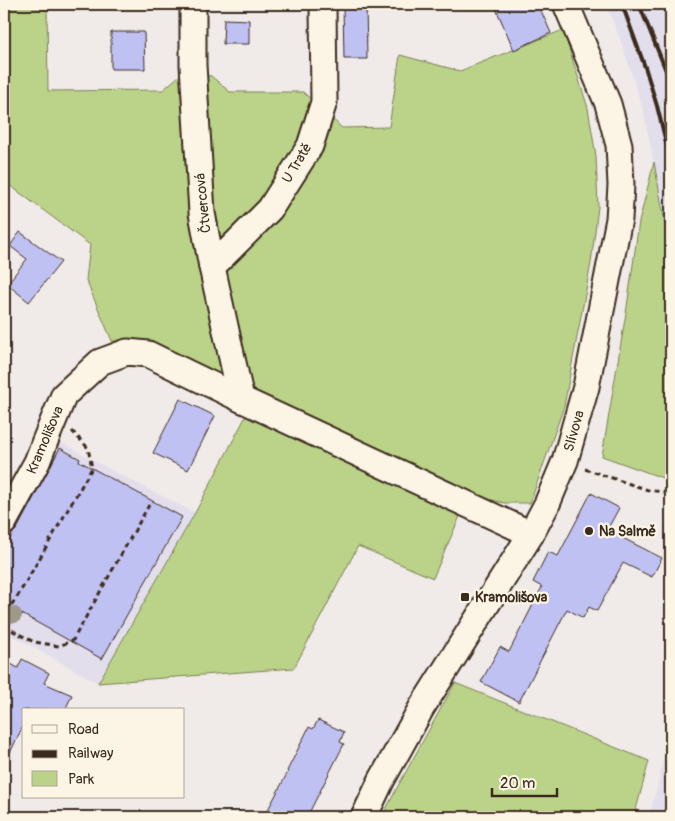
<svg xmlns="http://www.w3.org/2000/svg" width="675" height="821" font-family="Pangolin,sans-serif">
<rect width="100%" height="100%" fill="#f0ebe8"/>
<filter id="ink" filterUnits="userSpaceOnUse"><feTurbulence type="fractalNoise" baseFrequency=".02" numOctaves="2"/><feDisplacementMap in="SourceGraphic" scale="10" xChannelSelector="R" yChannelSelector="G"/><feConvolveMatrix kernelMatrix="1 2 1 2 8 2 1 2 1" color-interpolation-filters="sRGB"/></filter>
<g filter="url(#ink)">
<!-- built -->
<g fill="#e2deeb">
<path d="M606 4H671V257L657 177 643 109 622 44Z"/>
<path d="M54 438 107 468 195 513 98 683 4 631V537L44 465Z"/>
<path d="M671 725V817H649L657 788Z"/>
</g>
<!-- green -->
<g fill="#bbd389" stroke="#7b7e54">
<path d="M4 4H47L48 91 163 90 180 75 211 76 230 92H303L342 128 389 127 400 55 460 71 563 30 588 108 596 156 598 207 591 263 564 406 530 503H504L468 494 407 467 144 340 112 341 86 280 90 245 4 181Z"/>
<path d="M654 162 671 257V481L602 456 627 307 639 222Z"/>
<path d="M248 412 461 514 433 578 358 546 294 668 98 683 195 513Z"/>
<path d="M455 683 649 761 634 817H382L397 788Z"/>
</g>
<!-- building -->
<g fill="#c0c1f3" stroke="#3b2a1e">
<path d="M343 4H366L367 59H344Z"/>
<path d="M494 4H538L551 33 514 50Z"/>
<path d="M224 19 249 20V44H223Z"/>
<path d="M111 32H144L145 69H111Z"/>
<path d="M20 232 61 262 29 302 7 284 27 259 10 246Z"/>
<path d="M180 399 215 416 188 470 153 453Z"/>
<path d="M60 448 80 459 79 461 182 517 102 659 4 604V549L13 533 17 529Z"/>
<path d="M591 493 619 508 607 530 662 558 652 577 623 563 597 611 589 607 583 618 567 609 519 702 481 682 500 647 509 652 542 587 533 582 548 552 558 556Z"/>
<path d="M22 659 49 673 44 683 72 695 65 710H24V724L4 765V679L11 664 18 668Z"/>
<path d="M318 720 344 732 340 742 344 744 307 817H264L288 772 287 771 309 727 313 729Z"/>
</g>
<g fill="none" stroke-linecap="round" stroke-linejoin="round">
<defs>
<g id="street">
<path d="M193 4V65L202 213 212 267 241 399"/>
<path d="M212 267 270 209 310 146 324 102 323 4"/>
<path d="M4 522 37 462 45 441 64 395 100 362 127 352 148 354 241 399 531 534"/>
<path d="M364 817 381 781 422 707 531 534 547 504 565 461 586 387 619 219 621 185 619 145 608 104 566 4"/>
</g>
</defs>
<!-- street casing -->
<use href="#street" stroke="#3b2a1e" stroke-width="29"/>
<!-- path -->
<g stroke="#3b2a1e" stroke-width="3" stroke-dasharray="5 4" stroke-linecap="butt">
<path d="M585 469 648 490 671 493"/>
<path d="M4 610 11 605 16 599 92 468 88 448 72 431"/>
<path d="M4 626 34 642 59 646 73 640 149 505"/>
</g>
<!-- street -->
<use href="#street" stroke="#fcf5e5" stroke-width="25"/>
<!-- rail -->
<g stroke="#3b2a1e" stroke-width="4">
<path d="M622 4 646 70 657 106 671 162"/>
<path d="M639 4 671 83"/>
<path d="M664 4 671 28"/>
<path d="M665 817 671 792"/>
</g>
</g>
<!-- trees -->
<circle fill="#9e9888" cx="14" cy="615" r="8"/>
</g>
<!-- markers -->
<g fill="#3b2a1e" stroke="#fcf5e5" stroke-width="2">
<circle cx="589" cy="531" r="5"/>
<rect x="460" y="592" width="10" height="10" rx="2.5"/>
</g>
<g text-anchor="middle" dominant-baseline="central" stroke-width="4.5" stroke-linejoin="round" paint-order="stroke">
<!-- street labels -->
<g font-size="14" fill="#3b2a1e" stroke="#fcf5e5">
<text transform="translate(297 163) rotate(-59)">U Tratě</text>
<text transform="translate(203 203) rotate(-96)">Čtvercová</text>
<text transform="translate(574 431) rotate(-74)">Slívova</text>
<text transform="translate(45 440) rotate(-67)">Kramolišova</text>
</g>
<!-- poi labels -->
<g font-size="14" font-weight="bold" fill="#3b2a1e" stroke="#fcf5e5" text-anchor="start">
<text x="599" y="531">Na Salmě</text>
<text x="475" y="597">Kramolišova</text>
</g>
</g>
<!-- margin -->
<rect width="675" height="821" fill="none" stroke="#fcf5e5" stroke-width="20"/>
<rect x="10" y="10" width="655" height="801" fill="none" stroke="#3b2a1e" stroke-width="2" filter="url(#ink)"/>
<!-- legend -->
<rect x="22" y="708" width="162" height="90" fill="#fcf5e5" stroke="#afa495"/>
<rect x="32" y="725" width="25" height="8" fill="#fcf5e5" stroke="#afa495"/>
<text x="68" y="734" font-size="15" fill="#3b2a1e">Road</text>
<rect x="32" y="750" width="25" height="8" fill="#3b2a1e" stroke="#afa495"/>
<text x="68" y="758" font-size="15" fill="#3b2a1e">Railway</text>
<rect x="32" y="771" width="25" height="15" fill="#bbd389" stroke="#afa495"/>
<text x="68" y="784" font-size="15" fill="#3b2a1e">Park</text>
<!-- scale -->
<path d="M492 788v8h65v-8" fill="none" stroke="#3b2a1e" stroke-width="2.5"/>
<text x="500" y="788" font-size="15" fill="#3b2a1e" stroke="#fcf5e5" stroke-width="4" paint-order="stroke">20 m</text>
</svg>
